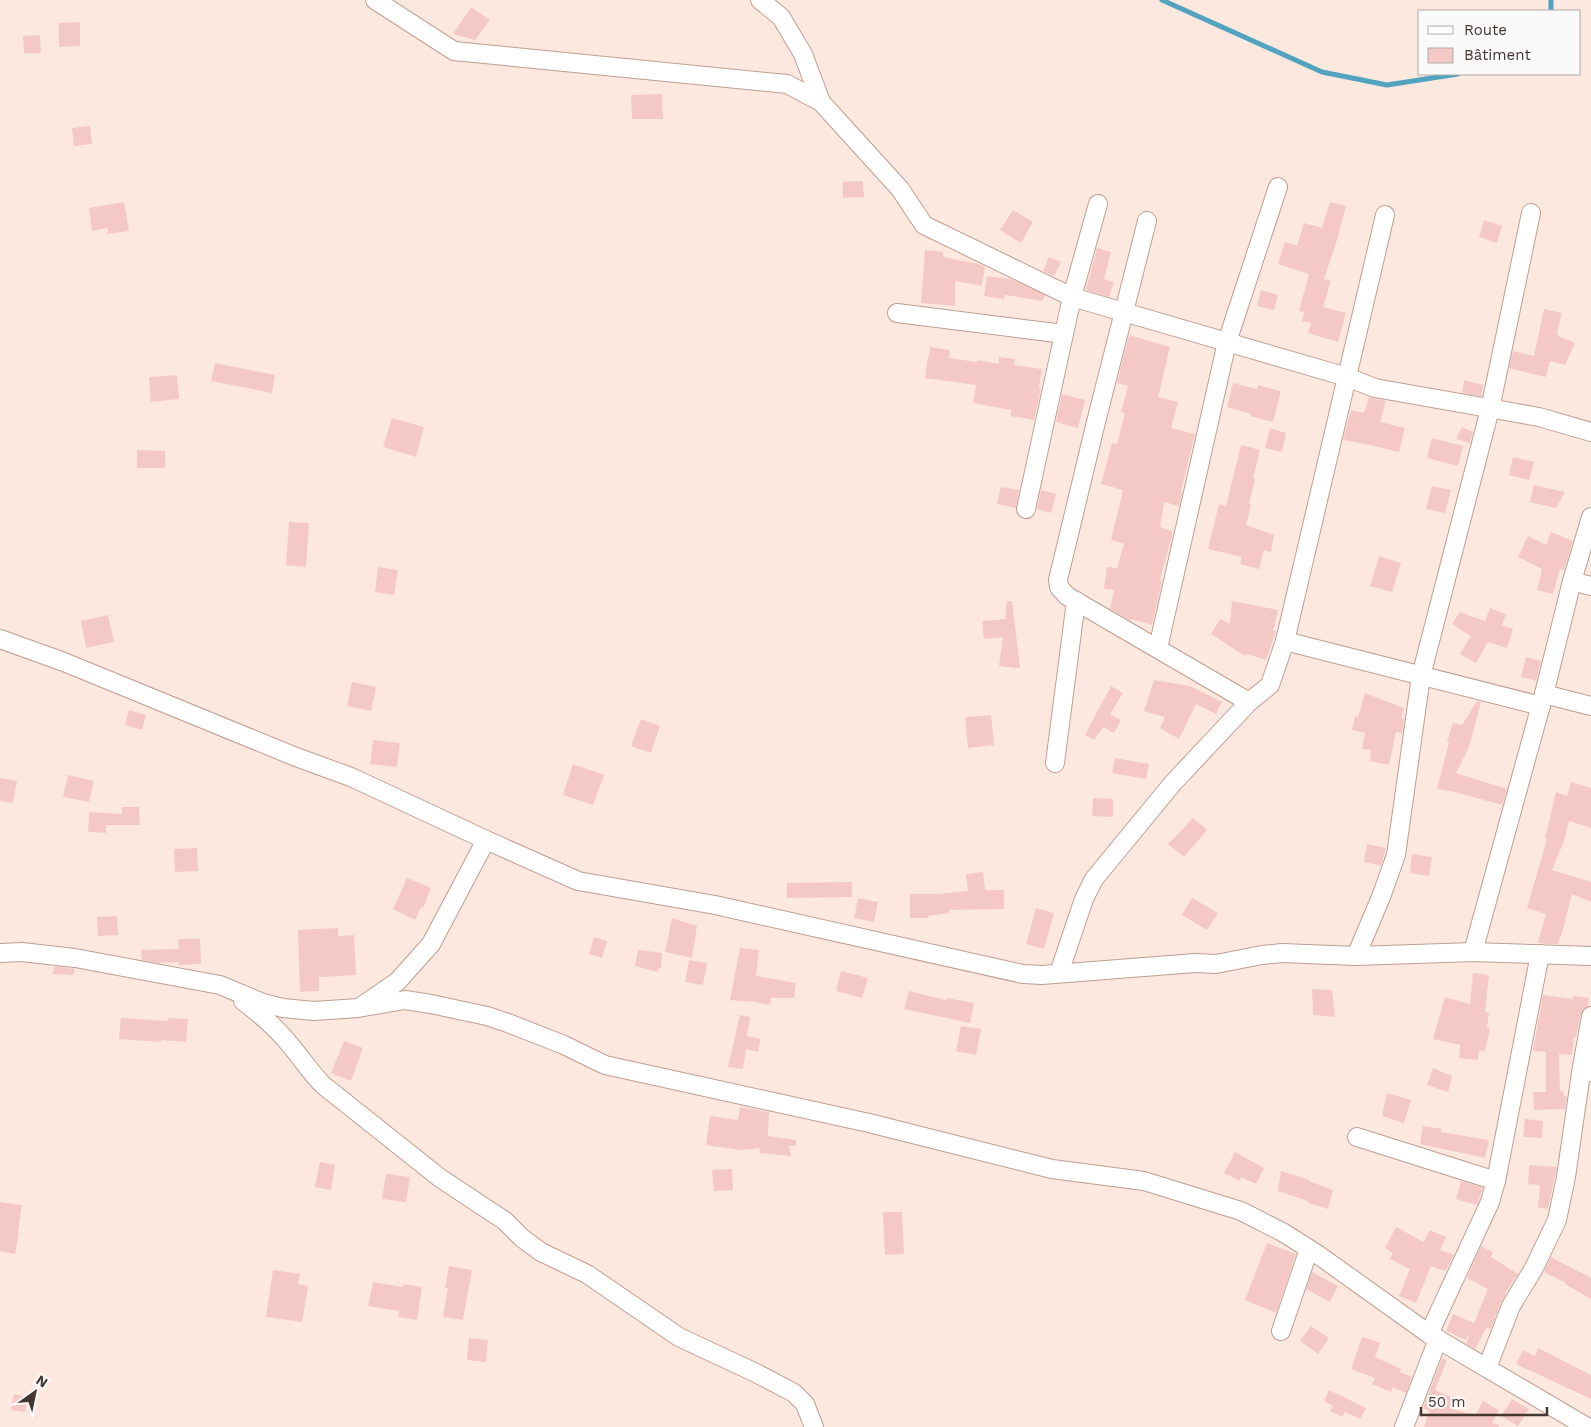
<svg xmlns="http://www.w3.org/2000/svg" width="1591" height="1427" font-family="'Work Sans',sans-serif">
<rect width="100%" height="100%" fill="#fde8e0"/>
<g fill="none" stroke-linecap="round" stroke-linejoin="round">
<!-- stream -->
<g stroke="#51a3c0" stroke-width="5">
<path d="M1162 0 1322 72 1387 85 1458 74"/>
<path d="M1551 11V0"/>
</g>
</g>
<!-- building -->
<g fill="#f4c9c5">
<path d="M471 7 490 20 475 40 453 34Z"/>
<path d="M80 22V46L59 47V23Z"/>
<path d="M40 35 41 53H24L23 36Z"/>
<path d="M662 94 663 119H632L631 95Z"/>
<path d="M90 126 92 144 74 146 72 128Z"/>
<path d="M863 181 864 197 843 198V182Z"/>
<path d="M124 202 129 231 107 234 108 228 92 231 89 208Z"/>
<path d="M1330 202 1346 206 1337 240 1324 279 1331 281 1323 307 1346 313 1338 342 1308 333 1311 323 1302 321 1304 312 1299 311 1309 274 1278 264 1285 242 1297 246 1304 223 1322 228Z"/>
<path d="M1013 210 1033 222 1021 243 1000 230Z"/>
<path d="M1484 220 1502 226 1497 243 1479 237Z"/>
<path d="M1097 248 1111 252 1104 279 1114 282 1109 297 1086 290Z"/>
<path d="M925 250 943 252V257L979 264 985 267 982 286 955 281V306L921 303Z"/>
<path d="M1049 257 1061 262 1054 276 1043 271Z"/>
<path d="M987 276 1011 279 1045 295 1042 301 1005 295 1004 299 984 296Z"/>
<path d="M1261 290 1278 295 1274 310 1257 306Z"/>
<path d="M1544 309 1562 313 1557 333 1558 334V336L1575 343 1565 365 1550 361 1546 377 1509 368 1513 351 1534 356Z"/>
<path d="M1129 335 1170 347 1158 397 1178 402 1171 428 1195 434 1181 491 1182 492 1179 506 1164 502 1160 527 1172 531V536L1160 580 1162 581 1152 625 1131 619V621L1110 609 1114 590 1104 589 1107 567 1117 568 1124 544 1111 540 1123 490 1101 484 1112 443 1117 444 1125 413 1121 412 1128 386 1117 383Z"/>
<path d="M930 347 950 350 949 358 977 362V360L999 364V357L1015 359 1014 365 1042 369 1039 388 1041 389 1034 420 1011 416V410L973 403 976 385 925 378 928 356H929Z"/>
<path d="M215 363 275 375 272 393 211 381Z"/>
<path d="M177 375 179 399 151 402 149 377Z"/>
<path d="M1464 380 1483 385 1481 396 1462 393Z"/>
<path d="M1233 383 1257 389 1258 385 1281 391 1273 422 1250 416 1251 414 1227 407Z"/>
<path d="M1062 394 1085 400 1078 428 1056 422Z"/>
<path d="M1369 397 1386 401 1380 422 1405 428 1399 452 1370 445 1343 440 1351 410 1364 413Z"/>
<path d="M392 418 424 427 416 457 383 447Z"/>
<path d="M1462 427 1473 432 1470 443 1456 439Z"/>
<path d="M1270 428 1286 433 1282 452 1265 448Z"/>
<path d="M1432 438 1463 446 1458 466 1427 458Z"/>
<path d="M1241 445 1260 450 1253 479H1255L1249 504 1251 505 1246 525 1274 535 1271 552 1264 550 1259 569 1240 564 1242 557 1208 549 1219 504 1226 506Z"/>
<path d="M137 450 165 451V468H137Z"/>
<path d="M1513 457 1534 462 1529 480 1509 475Z"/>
<path d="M1534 485 1565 492 1556 508 1530 502Z"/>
<path d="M1432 486 1451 490 1445 513 1426 509Z"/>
<path d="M1001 487 1019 490 1016 508 997 504Z"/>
<path d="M1041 490 1056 494 1051 513 1037 509Z"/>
<path d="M289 522 309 523 306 567 286 565Z"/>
<path d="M1551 532 1573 541 1564 570 1560 569 1553 594 1537 590 1542 569 1518 557 1528 536 1546 545Z"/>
<path d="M1379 556 1401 563 1392 592 1370 586Z"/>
<path d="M378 567 398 570 394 595 375 592Z"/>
<path d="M1007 601H1012L1020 667 1016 668 999 666 1003 637 984 639 982 621 1005 619Z"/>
<path d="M1232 601 1278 610 1273 631H1276L1266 660 1247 654 1245 656 1211 634 1220 619 1230 624Z"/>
<path d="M1490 608 1506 614 1502 625 1513 629 1507 648 1488 642 1476 663 1460 654 1471 636 1452 624 1460 612 1485 621Z"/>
<path d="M108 615 114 642 86 648 81 621Z"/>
<path d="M1526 657 1541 661 1536 681 1521 677Z"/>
<path d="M1154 680 1190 686 1222 702 1216 714 1196 704 1179 739 1160 728 1165 717 1144 711Z"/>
<path d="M352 682 376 687 371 711 347 706Z"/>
<path d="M1111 686 1123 693 1110 714 1121 720 1114 733 1103 727 1094 740 1085 735Z"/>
<path d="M1365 693 1404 708 1401 718 1404 719 1402 733 1396 732 1389 765 1370 761 1371 750 1362 749 1365 733 1352 730 1355 716 1358 717Z"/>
<path d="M1477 701 1481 702 1469 747 1456 773 1507 789 1502 805 1455 792 1437 789 1449 742 1447 741 1453 723 1462 725Z"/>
<path d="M129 710 146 715 142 730 125 725Z"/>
<path d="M991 715 994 745 968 748 965 717Z"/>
<path d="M641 719 660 726 651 753 631 746Z"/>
<path d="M373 740 400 743 397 767 370 764Z"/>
<path d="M1115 758 1149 764 1146 779 1112 773Z"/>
<path d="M573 764 604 775 593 805 563 795Z"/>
<path d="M68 775 94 781 89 802 63 797Z"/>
<path d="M0 778 17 781 13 803 0 801Z"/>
<path d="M1571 782 1591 788V828L1569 821 1564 841 1552 870 1591 882V902L1572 894 1565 920H1566L1558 944H1545L1538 942 1546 914 1527 908 1547 839 1545 838 1556 792 1567 796Z"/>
<path d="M1093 798 1113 799V817L1092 816Z"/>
<path d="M122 807H139L140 825H106V833L88 832 89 812 122 814Z"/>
<path d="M1193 818 1207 830 1184 857 1168 844Z"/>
<path d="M1367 844 1386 848 1381 866 1364 862Z"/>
<path d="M197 848 198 871 175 872 174 849Z"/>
<path d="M1412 854 1432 857 1429 876 1410 873Z"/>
<path d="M983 872 985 890H1004V909L949 910 950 913 928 916V918H910V894H938L968 891 966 874Z"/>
<path d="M407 878 431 888 423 908 421 907 415 920 393 909Z"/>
<path d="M852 882V897L787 898V883Z"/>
<path d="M858 898 878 902 874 922 854 918Z"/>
<path d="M1192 898 1218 913 1207 930 1182 915Z"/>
<path d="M1036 908 1054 913 1044 949 1026 944Z"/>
<path d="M117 916 118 935 98 936 97 917Z"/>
<path d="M672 918 697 926 692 958 665 952Z"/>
<path d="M338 928V936L354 935 356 975 319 977V991L300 992 298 930Z"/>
<path d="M594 937 607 941 602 958 589 954Z"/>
<path d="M178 939H200L201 964 179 965V962L158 963 142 960 141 950 179 949Z"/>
<path d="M740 948 759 950 756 976 796 983 794 998H771L770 1005 749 1001V1002L730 1000Z"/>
<path d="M638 950 662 953 661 968H659L658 972 635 966Z"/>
<path d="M689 960 707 963 703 985 685 982Z"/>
<path d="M55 966 75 969 73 975 52 974Z"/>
<path d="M841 971 868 978 862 998 836 991Z"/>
<path d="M1473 973 1489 975 1485 1012 1489 1013 1487 1027 1490 1028 1485 1051 1479 1050 1478 1060 1459 1058 1460 1045 1433 1039 1445 997 1470 1004Z"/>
<path d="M1312 989 1332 990 1335 1017 1313 1015Z"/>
<path d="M909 991 946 1000 947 998 974 1003 970 1023 904 1009Z"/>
<path d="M1543 995 1573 999V996L1589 998 1588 1006 1583 1009 1581 1014 1576 1037H1574L1572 1055 1559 1054 1560 1091H1563L1564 1096H1567L1565 1109 1534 1110 1533 1092H1546V1052L1533 1051Z"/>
<path d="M740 1015 750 1017 747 1036 761 1039 758 1052 746 1049 743 1069 728 1067Z"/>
<path d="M121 1018 168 1021V1018L188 1019 186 1042 161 1040V1042L119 1039Z"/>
<path d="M961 1026 981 1029 976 1055 956 1051Z"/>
<path d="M344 1041 363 1048 351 1081 331 1073Z"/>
<path d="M1433 1068 1452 1076 1448 1092 1427 1085Z"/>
<path d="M1387 1093 1411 1100 1404 1123 1382 1116Z"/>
<path d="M740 1107 769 1112 768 1136 796 1140V1146H789L791 1156 759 1153 760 1148 740 1150 706 1145 710 1116 738 1120Z"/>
<path d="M1525 1119 1543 1121 1542 1138 1523 1137Z"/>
<path d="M1423 1126 1442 1129 1441 1132 1489 1140 1485 1158 1420 1144Z"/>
<path d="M1235 1152 1264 1168 1256 1184 1241 1177 1240 1181 1224 1173Z"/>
<path d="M320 1162 335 1165 331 1190 315 1187Z"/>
<path d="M1529 1165 1557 1167 1548 1209 1538 1208 1540 1185 1528 1184Z"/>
<path d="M732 1169 733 1190 714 1191 712 1170Z"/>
<path d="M1281 1171 1310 1180 1309 1181 1333 1190 1328 1209 1308 1203V1201L1278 1191Z"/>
<path d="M386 1174 410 1177 406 1202 382 1199Z"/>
<path d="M1461 1181 1483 1188 1477 1205 1456 1199Z"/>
<path d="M0 1202 22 1205 18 1232 19 1233 15 1254 0 1251Z"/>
<path d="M883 1212H902L904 1254 885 1255Z"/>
<path d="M1396 1227 1424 1242 1430 1230 1446 1237 1440 1250 1454 1255 1445 1271 1431 1266 1416 1303 1399 1296 1410 1269 1390 1259 1393 1253 1385 1248Z"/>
<path d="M1267 1243 1296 1254 1276 1313 1245 1300Z"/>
<path d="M1481 1246 1493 1252 1491 1257 1518 1274 1505 1293 1506 1294 1501 1302 1491 1329 1487 1327 1475 1349 1466 1344 1469 1337 1467 1336 1466 1340 1446 1331 1453 1314 1474 1323 1488 1289 1467 1278Z"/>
<path d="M1551 1257 1591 1278V1299L1565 1284 1566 1283 1544 1272Z"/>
<path d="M449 1266 472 1270 463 1320 443 1317 448 1288H445Z"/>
<path d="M273 1270 300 1274 298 1284 308 1286 302 1322 266 1317Z"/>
<path d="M1312 1272 1338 1286 1330 1302 1306 1289Z"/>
<path d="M373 1282 403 1287V1284L422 1287 417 1320 398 1317 399 1311 368 1306Z"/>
<path d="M1311 1326 1329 1338 1318 1354 1300 1341Z"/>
<path d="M1362 1337 1380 1343 1375 1357 1401 1369 1400 1372 1412 1377 1406 1393 1393 1387 1391 1392 1372 1384 1375 1378 1351 1369Z"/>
<path d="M469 1338 488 1340 486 1362 467 1360Z"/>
<path d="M1538 1348 1591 1375V1399L1516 1364 1523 1350 1535 1356Z"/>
<path d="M1442 1358 1447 1360 1435 1390 1454 1398 1450 1408 1475 1416 1483 1401 1499 1410 1492 1423 1499 1425V1427H1424L1429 1411 1423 1408Z"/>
<path d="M1329 1390 1366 1408 1360 1419 1345 1412 1342 1417 1330 1411 1333 1406 1324 1401Z"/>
<path d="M14 1394 27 1397 25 1412 11 1410Z"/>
<path d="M1512 1399 1529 1409 1518 1426 1501 1416Z"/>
</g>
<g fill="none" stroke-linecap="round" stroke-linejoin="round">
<defs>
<g id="street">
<path d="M375 0 454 51 787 84 821 102 900 189 924 225 1072 297 1347 377 1375 388 1539 417 1591 432"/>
<path d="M760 0 781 17 803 54 821 102"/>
<path d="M1147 221 1095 426 1058 580 1059 587 1067 596 1249 702"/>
<path d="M897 313 1064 334"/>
<path d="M1026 509 1072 297 1098 204"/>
<path d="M1572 581 1591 586"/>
<path d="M0 639 64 662 296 757 351 777 486 840 578 881 715 905 1023 974 1042 975 1195 963 1216 964 1262 955 1282 953 1356 956 1473 952 1591 956"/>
<path d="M1285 641 1541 706"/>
<path d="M1158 648 1227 342 1278 187"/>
<path d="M1544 694 1591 706"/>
<path d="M1055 763 1076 601"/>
<path d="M1473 952 1544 694 1572 581 1591 517"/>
<path d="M0 953 22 952 75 958 220 985 263 1003 283 1008 314 1011 358 1008 405 1000 431 1004 487 1016 508 1023 564 1045 605 1065 869 1123 1052 1169 1144 1181 1241 1211 1284 1233 1317 1254 1429 1334 1587 1427"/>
<path d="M1356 956 1381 897 1396 855 1421 676 1490 409 1531 213"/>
<path d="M1059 973 1084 899 1094 879 1173 783 1249 702 1270 685 1285 641 1385 215"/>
<path d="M243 1001C260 1014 278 1029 291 1046 302 1059 311 1073 323 1085L440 1178 505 1221 522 1238 541 1252 587 1274 679 1337 756 1373 794 1393 805 1404 814 1427"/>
<path d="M363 1005 397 982 431 944 486 840"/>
<path d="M1591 1016 1581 1073 1591 1072"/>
<path d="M1357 1137 1496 1181"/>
<path d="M1281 1331 1309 1249"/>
<path d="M1429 1334 1490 1202 1496 1181 1540 954"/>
<path d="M1487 1368 1511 1306 1534 1268 1557 1220 1566 1177 1581 1073"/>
<path d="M1404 1427 1438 1339"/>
</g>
</defs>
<!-- street casing -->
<use href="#street" stroke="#be9e91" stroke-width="20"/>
<!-- street -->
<use href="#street" stroke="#fff" stroke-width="18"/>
</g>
<!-- legend -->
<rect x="1418" y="10" width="162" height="65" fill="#fafafa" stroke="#b1acaa"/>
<rect x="1428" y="26" width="25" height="8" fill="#ffffff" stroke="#b1acaa"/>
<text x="1464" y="35" font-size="15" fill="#443631">Route</text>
<rect x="1428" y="48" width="25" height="15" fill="#f4c9c5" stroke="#b1acaa"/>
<text x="1464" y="60" font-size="15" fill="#443631">Bâtiment</text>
<!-- north arrow -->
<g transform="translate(35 1392) rotate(33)" stroke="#fafafa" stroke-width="4" paint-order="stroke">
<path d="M0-4L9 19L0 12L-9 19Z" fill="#443631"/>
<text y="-8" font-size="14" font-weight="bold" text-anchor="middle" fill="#443631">N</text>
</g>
<!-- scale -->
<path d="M1421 1407v8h126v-8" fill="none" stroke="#443631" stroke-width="2.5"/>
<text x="1428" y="1407" font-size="15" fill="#443631" stroke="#fafafa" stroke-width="4" paint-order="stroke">50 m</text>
</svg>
